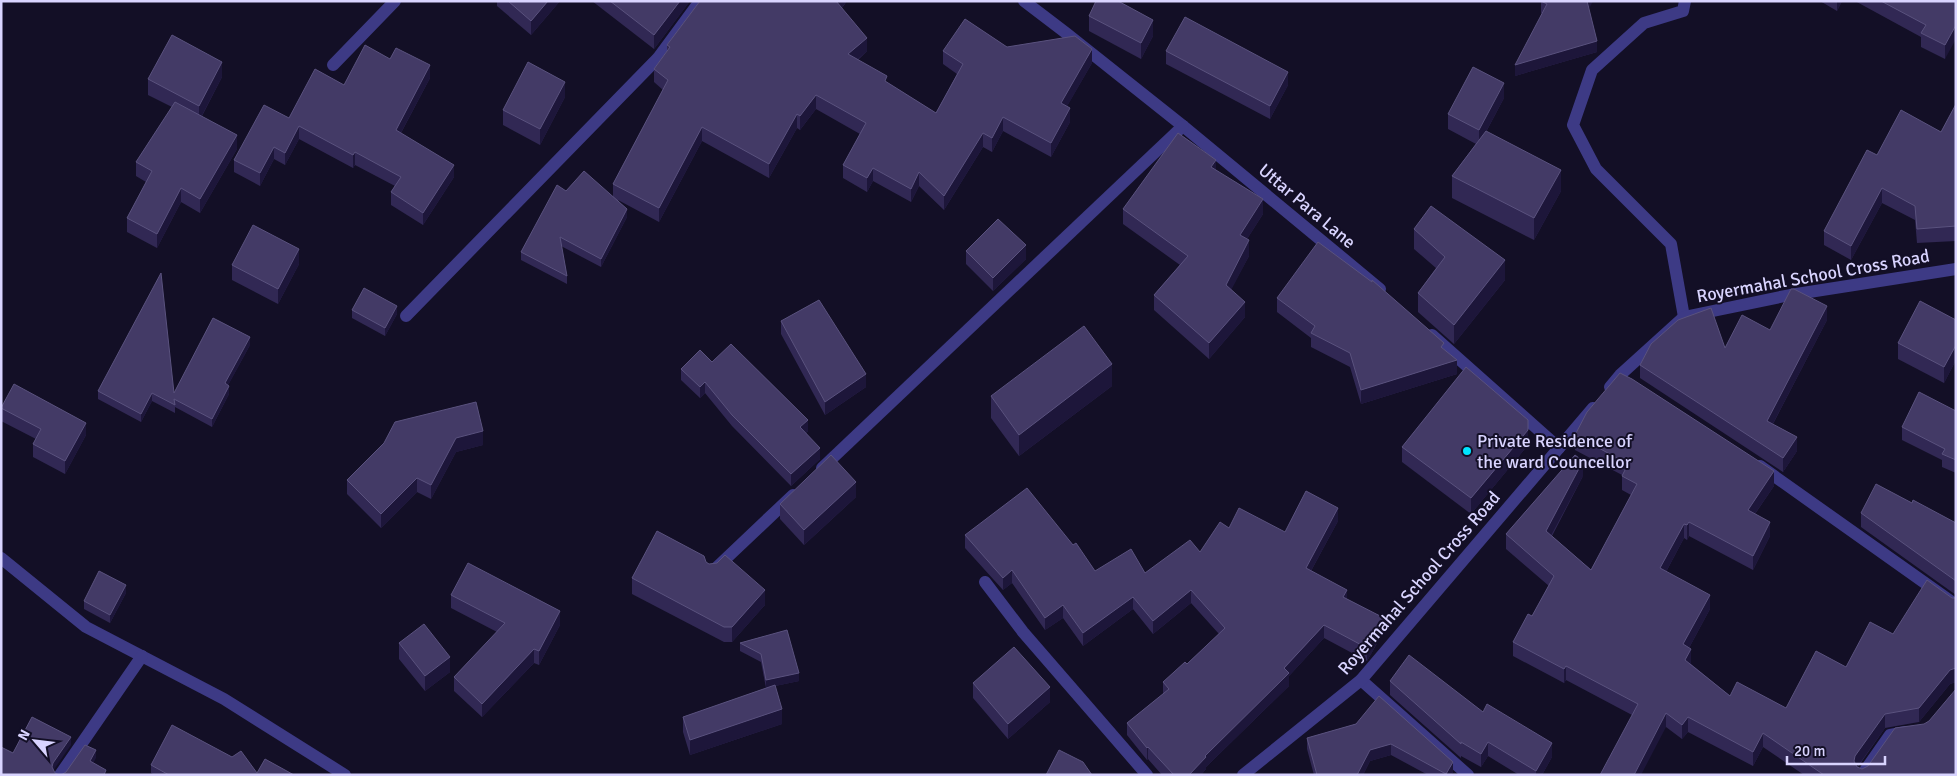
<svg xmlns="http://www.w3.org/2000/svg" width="1957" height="776" font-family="Signika,sans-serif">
<rect width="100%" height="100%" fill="#130f26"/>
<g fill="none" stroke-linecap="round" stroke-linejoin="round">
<!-- street -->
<g stroke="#3d3a85" stroke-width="12">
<path d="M1024 1 1066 33 1183 126 1380 289"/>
<path d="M333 65 395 1"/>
<path d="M406 316 658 58 700 1"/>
<path d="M1684 317 1671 244 1596 169 1573 125 1592 70 1644 23 1683 11 1685 1"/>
<path d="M1432 335 1559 448"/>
<path d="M1610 387 1620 375 1684 317 1790 295 1956 269"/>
<path d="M1760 466 1956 605"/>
<path d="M822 468 1183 126"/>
<path d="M1 558 86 627 224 699 345 775"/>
<path d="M716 568 793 495"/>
<path d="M985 582 1023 632 1147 775"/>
<path d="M1361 680 1468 775"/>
<path d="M60 775 142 656"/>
<path d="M1243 775 1361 680 1593 408"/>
<path d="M1862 775 1890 735 1906 732"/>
</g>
</g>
<!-- wall -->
<g fill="#312854">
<path d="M497 1H560L531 35 497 6Z"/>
<path d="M592 1H690L654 49Z"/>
<path d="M700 1H847L842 8 867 51 858 60 887 83 936 113 957 74 943 64V51L1007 47 1092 63 1067 106 1070 122 1051 157 1003 131 992 152 983 147 944 210 919 186 911 202 873 181 867 192 843 178V165L860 134 816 109 800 130 797 128 769 178 702 141 659 222 618 200 627 217 601 267 561 246 567 276V284L521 260V252L566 191 613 196V184L663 90 654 82V69L667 51V45Z"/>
<path d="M1541 1 1588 9 1597 52 1515 76 1542 13H1541Z"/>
<path d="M1820 1H1842L1837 11Z"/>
<path d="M1855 1H1956L1945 59 1921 47V37Z"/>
<path d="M1089 16 1153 36 1141 59 1089 31Z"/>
<path d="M1166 51 1288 85 1270 119 1166 64Z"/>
<path d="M390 59 430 78 401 133 454 177 423 225 391 205V192L395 186 355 165 353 168 299 139 285 165 274 159 260 186 234 172V160L289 118 344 85Z"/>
<path d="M222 77 202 116 237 149 200 213 181 202 157 248 127 232V218L146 182 136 176V162L172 107 148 95V79Z"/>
<path d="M565 97 540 145 503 125V110Z"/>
<path d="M1504 98 1486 132 1561 191 1534 240 1452 198V176L1476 144 1448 129V114Z"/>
<path d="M1956 104V241L1917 243 1915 220 1882 203 1851 260 1824 245V231L1877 155 1941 132Z"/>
<path d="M1216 170 1263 214 1247 239 1249 256 1231 289 1245 317 1209 359 1154 310V295L1180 265 1123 224V209Z"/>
<path d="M1414 229 1505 280 1454 344 1418 312V293L1436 268 1414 249Z"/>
<path d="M966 251 1026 259 993 291 966 264Z"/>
<path d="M299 264 278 304 232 280V265Z"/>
<path d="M1277 298 1444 349 1457 374 1361 404 1350 367 1311 347V338L1277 312Z"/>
<path d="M352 310 397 314 385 336 352 318Z"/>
<path d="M1827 320 1773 424 1797 451 1783 472 1640 378V365L1725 348 1770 330Z"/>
<path d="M1956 320V360L1944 383 1898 359V343Z"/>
<path d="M781 321 866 387 825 415 781 334Z"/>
<path d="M250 345 228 385 229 394 212 427 175 407V413L152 401 141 422 98 399V391L174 393Z"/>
<path d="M712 362 808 431 806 433 820 459 791 486 732 426 705 393 700 398 681 380V369Z"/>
<path d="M1112 386 1019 456 991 418V396Z"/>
<path d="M1 408 86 435 65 474 33 457V444L36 439 1 421Z"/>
<path d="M1956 411V473L1942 467V460L1902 440V427Z"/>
<path d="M1575 435 1774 486 1755 514 1770 536 1753 570 1689 536 1687 540 1684 538 1666 572 1710 609 1689 648 1691 663V664L1730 696 1786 708 1893 634 1952 598H1956V682L1950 684 1919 722 1885 728 1858 767 1862 769 1956 775H1804L1763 747 1753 766 1688 732 1682 739 1666 727 1632 715 1566 680 1564 683 1513 656V642L1532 616 1549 586 1506 549V534L1583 476 1552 536 1591 570 1631 495 1622 490V475L1575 450Z"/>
<path d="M384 443 483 445 456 452 431 499 417 492 381 528 347 494V480Z"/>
<path d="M1528 445 1471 514 1402 462V447Z"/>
<path d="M856 497 804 545 780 519V504Z"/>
<path d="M1912 503 1956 523V595L1861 527V513Z"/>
<path d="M1338 521 1311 571 1347 599 1384 631 1367 661 1324 638 1289 676V686L1206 767V769L1201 775H1162L1148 759 1147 760 1127 735V723L1163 694V682L1187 664 1219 634 1191 603 1153 634 1133 609 1083 646 1063 618 1045 630 1012 583 1003 590 965 548V535L1095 571 1145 573 1200 552 1229 528 1285 532Z"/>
<path d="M706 562 765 605 732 642H724L632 594V578Z"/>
<path d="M126 593 110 623 84 609V601Z"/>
<path d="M451 595 560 625 539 665 534 663 482 717 454 691V677L497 632 451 608Z"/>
<path d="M787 630 799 681 775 686 782 724 690 755 683 732V717L771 687 766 688 761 662 740 651V643Z"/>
<path d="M399 643 450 672 425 691 399 659Z"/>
<path d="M1390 681 1483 712 1552 757 1542 775H1519L1488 756 1481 767 1461 756V758L1390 695Z"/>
<path d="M973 683 1050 702 1008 739 973 698Z"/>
<path d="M1356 724 1453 772 1451 775H1428L1391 755 1370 761 1363 775H1314L1307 749V738Z"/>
<path d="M151 765 257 773 294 775H154L151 773Z"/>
</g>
<!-- shaded-wall -->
<g fill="#1d163a">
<path d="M548 1H560L531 35V21Z"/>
<path d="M680 1H690L654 49V35Z"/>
<path d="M836 1H847L836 15Z"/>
<path d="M1587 1H1593L1587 13Z"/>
<path d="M1837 1H1842L1837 11Z"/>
<path d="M1153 20V36L1141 59V43Z"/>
<path d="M1956 25V39L1945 59V45Z"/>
<path d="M867 38V51L848 68V54Z"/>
<path d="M1597 41V52L1515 76V65Z"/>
<path d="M1092 49V63L1061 117V103Z"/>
<path d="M222 62V77L199 121V106Z"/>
<path d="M430 65V78L396 142V130Z"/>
<path d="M1288 72V85L1270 119V106Z"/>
<path d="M565 82V97L540 145V129Z"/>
<path d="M1504 83V98L1479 145V130Z"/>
<path d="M816 95V109L800 130V116Z"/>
<path d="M1070 108V122L1051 157V143Z"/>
<path d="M797 114V128L769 178V164Z"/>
<path d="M1003 117V131L992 152V138Z"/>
<path d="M299 126V139L285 165V153Z"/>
<path d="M702 127V141L659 222V208Z"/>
<path d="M983 133V147L944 210V196Z"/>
<path d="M237 135V149L200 213V199Z"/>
<path d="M274 147V159L260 186V173Z"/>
<path d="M355 152V165L353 168V155Z"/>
<path d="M1216 160V176L1211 167Z"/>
<path d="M454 165V177L423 225V213Z"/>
<path d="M873 168V181L867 192V178Z"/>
<path d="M1561 170V191L1534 240V218Z"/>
<path d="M919 172V186L911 202V189Z"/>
<path d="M181 188V202L157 248V234Z"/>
<path d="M1882 188V203L1851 260V246Z"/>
<path d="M1263 199V214L1240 250V235Z"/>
<path d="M627 209V217L601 267V259Z"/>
<path d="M1249 240V256L1226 300V285Z"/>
<path d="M1026 245V259L993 291V278Z"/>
<path d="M299 249V264L278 304V289Z"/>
<path d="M1505 260V280L1454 344V325Z"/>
<path d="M1245 302V317L1209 359V343Z"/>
<path d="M397 306V314L385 336V328Z"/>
<path d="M1827 306V320L1767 435V421Z"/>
<path d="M250 337V345L225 391V383Z"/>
<path d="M1956 345V360L1944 383V367Z"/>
<path d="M1457 360V374L1361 404V390Z"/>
<path d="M1112 364V386L1019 456V435Z"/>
<path d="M866 374V387L825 415V402Z"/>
<path d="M705 382V393L700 398V387Z"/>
<path d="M229 386V394L212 427V419Z"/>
<path d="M152 393V401L141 422V414Z"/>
<path d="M808 420V431L800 438V427Z"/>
<path d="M86 423V435L65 474V461Z"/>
<path d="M1528 430V445L1471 514V498Z"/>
<path d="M483 431V445L456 452 431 499V485L456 438Z"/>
<path d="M1797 437V451L1783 472V458Z"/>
<path d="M820 448V459L791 486V474Z"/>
<path d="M1583 461V476L1546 545V531Z"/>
<path d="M1774 471V486L1748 524V510Z"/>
<path d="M417 478V492L381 528V514Z"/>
<path d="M856 482V497L804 545V530Z"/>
<path d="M1338 508V521L1306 580V568Z"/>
<path d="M1689 522V536L1687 540V525Z"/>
<path d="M1770 522V536L1753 570V556Z"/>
<path d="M1684 524V538L1660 583V568Z"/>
<path d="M1012 570V583L1003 590V578Z"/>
<path d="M126 585V593L110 623V615Z"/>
<path d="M765 590V605L732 642V627Z"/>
<path d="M1191 590V603L1153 634V621Z"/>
<path d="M1347 590V602L1343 597Z"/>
<path d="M1710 595V609L1683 659V644Z"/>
<path d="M1133 597V609L1083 646V633Z"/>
<path d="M1063 605V618L1045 630V618Z"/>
<path d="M560 611V625L539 665V651Z"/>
<path d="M1384 618V631L1367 661V648Z"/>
<path d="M1324 625V638L1289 676V686L1206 767V769L1201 775H1189L1205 756Z"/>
<path d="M534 649V663L482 717V704Z"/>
<path d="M1691 649V663L1685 674V660Z"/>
<path d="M450 657V672L425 691V676Z"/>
<path d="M1566 666V680L1564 683V669Z"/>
<path d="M1956 668V682L1950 684 1919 722V708L1950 670Z"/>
<path d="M799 673V681L766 688V680Z"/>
<path d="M1050 687V702L1008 739V724Z"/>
<path d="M782 709V724L690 755V740Z"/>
<path d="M1666 713V727L1641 775H1634Z"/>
<path d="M1885 714V728L1855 770 1854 761 1855 756Z"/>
<path d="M1688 717V732L1682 739V725Z"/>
<path d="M1763 733V747L1753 766V752Z"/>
<path d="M71 737V745L53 771 52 767 53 763Z"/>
<path d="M1488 742V756L1481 767V754Z"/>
<path d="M1552 743V757L1542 775H1536V771Z"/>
<path d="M1391 744V755L1370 761 1363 775H1357L1370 750Z"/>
<path d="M1148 747V759L1147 760V748Z"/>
<path d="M96 750V758L90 769V761Z"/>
<path d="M1453 762V772L1451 775H1446Z"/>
</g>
<!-- building -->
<g fill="#433a66" stroke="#5a527e">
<path d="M508 1H548L531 21Z"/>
<path d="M610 1H680L654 35Z"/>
<path d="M700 1H836L867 38 848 54 887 76 885 81 936 113 963 64 943 51 965 19 1007 47 1075 36 1092 49 1061 103 1070 108 1051 143 1003 117 992 138 983 133 944 196 919 172 911 189 873 168 867 178 843 165 866 123 816 95 800 116 797 114 769 164 702 127 659 208 613 184 668 80 654 69 670 47 667 45Z"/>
<path d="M1096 1H1118L1153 20 1141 43 1089 16Z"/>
<path d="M1541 1H1587L1597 41 1515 65 1547 4Z"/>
<path d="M1881 1H1956V25L1945 45 1921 33 1926 25Z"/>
<path d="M1185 17 1288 72 1270 106 1166 51Z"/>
<path d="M172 35 222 62 199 106 148 79Z"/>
<path d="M365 45 390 59 396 48 430 65 396 130 454 165 423 213 391 192 401 177 355 152 353 155 299 126 285 153 274 147 260 173 234 160 264 105 289 118 315 69 344 85Z"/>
<path d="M528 62 565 82 540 129 503 110Z"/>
<path d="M1473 67 1504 83 1479 130 1448 114Z"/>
<path d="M175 102 237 135 200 199 181 188 157 234 127 218 152 171 136 162Z"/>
<path d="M1956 104V226L1917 229 1915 206 1882 188 1851 246 1824 231 1867 150 1877 155 1901 110 1941 132Z"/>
<path d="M1486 131 1561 170 1534 218 1452 176Z"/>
<path d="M1178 133 1216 160 1211 167 1263 199 1240 235 1249 240 1226 285 1245 302 1209 343 1154 295 1188 256 1123 209Z"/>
<path d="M584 171 627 209 601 259 560 237 567 276 521 252 557 185 566 191Z"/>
<path d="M1431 206 1505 260 1454 325 1418 293 1445 257 1414 229Z"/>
<path d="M998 219 1026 245 993 278 966 251Z"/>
<path d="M253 225 299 249 278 289 232 265Z"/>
<path d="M1318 242 1372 282V280L1444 343 1441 347 1457 360 1361 390 1350 353 1311 333 1315 326 1277 298Z"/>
<path d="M161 273 174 393 213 318 250 337 225 383 229 386 212 419 174 399 175 405 152 393 141 414 98 391Z"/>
<path d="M364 288 397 306 385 328 352 310Z"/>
<path d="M1791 289H1794L1827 306 1767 421 1797 437 1783 458 1640 365 1651 344 1678 320 1711 308 1725 348 1742 315 1770 330Z"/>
<path d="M819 300 866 374 825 402 781 321Z"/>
<path d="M1920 301 1956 320V345L1944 367 1898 343Z"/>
<path d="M1084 326 1112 364 1019 435 991 396Z"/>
<path d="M731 344 808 420 800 427 820 448 791 474 732 415 705 382 700 387 681 369 700 350 712 362Z"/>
<path d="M1466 367 1528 420V430L1471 498 1402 447Z"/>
<path d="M1620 373 1632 379 1774 471 1748 510 1770 522 1753 556 1689 522 1687 525 1684 524 1660 568 1710 595 1683 644 1691 649 1685 660 1730 696 1737 682 1786 708 1816 651 1846 667 1870 622 1893 634 1927 580 1952 598H1956V668L1950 670 1919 708 1885 714 1855 756 1854 761 1857 767 1862 769 1868 766 1895 728 1924 724 1929 721 1956 689V775H1824L1763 733 1753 752 1688 717 1682 725 1666 713 1634 775H1600L1638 704 1566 666 1564 669 1513 642 1528 614 1532 616 1554 576 1506 534 1575 455 1583 461 1546 531 1591 570 1637 484 1622 476 1628 464 1575 435 1587 412Z"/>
<path d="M14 384 86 423 65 461 33 444 41 429 1 408Z"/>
<path d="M1919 392 1956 411V460L1942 454 1945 449 1902 427Z"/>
<path d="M476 402 483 431 456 438 431 485 417 478 381 514 347 480 384 443 395 422Z"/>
<path d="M831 455 856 482 804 530 780 504Z"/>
<path d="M1876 484 1912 503 1913 500 1956 523V581L1861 513Z"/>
<path d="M1027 488 1073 545 1076 543 1095 571 1131 549 1145 573 1190 540 1200 552 1220 522 1229 528 1239 508 1285 532 1306 491 1338 508 1306 568 1347 590 1343 597 1384 618 1367 648 1324 625 1284 668 1289 673 1205 756 1206 757 1189 775H1174L1148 747 1147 748 1127 723 1169 689 1163 682 1185 662 1187 664 1225 628 1191 590 1153 621 1133 597 1083 633 1063 605 1045 618 1012 570 1003 578 965 535Z"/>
<path d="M657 531 704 556 706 562 709 564 717 563 725 555 765 590 732 627H724L632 578Z"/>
<path d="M468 563 560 611 539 651 534 649 482 704 454 677 505 623 451 595Z"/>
<path d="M99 571 126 585 110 615 84 601Z"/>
<path d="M424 624 450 657 425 676 399 643Z"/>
<path d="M787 630 799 673 766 680 761 654 740 643Z"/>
<path d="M1014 647 1050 687 1008 724 973 683Z"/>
<path d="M1409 655 1483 712 1487 704 1552 743 1536 771 1488 742 1481 754 1461 742V744L1390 681Z"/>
<path d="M775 685 782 709 690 740 683 717Z"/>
<path d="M1379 696 1453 762 1446 774 1391 744 1370 750 1357 775H1317L1307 738 1356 724Z"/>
<path d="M32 717 71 737 53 763 52 767 55 773 59 775H1V747L13 753Z"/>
<path d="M172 725 232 757 241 751 257 773 265 759 294 775H169L151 765Z"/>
<path d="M85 745 96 750 90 761 106 770 104 775H61L66 772Z"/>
<path d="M1059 750 1083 762 1092 775H1046Z"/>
</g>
<!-- markers -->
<circle fill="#00e5ff" stroke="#130f26" stroke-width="2" cx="1467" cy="451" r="5"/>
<g text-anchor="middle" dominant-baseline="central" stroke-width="4" stroke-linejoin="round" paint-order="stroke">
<!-- street labels -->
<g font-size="18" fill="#d9d4ff" stroke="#130f26">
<text transform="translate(1307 206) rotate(40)">Uttar Para Lane</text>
<text transform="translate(1813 276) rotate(-10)">Royermahal School Cross Road</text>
<text transform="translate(1419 583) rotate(-49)">Royermahal School Cross Road</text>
</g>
<!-- poi labels -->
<g font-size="18" fill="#d9d4ff" stroke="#130f26" text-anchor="start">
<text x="1477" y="441">Private Residence of<tspan x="1477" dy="21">the ward Councellor</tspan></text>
</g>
</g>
<!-- border -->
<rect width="1957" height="776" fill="none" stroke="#d9d4ff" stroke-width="5"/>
<!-- north arrow -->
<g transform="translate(35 741) rotate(298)" stroke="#130f26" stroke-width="4" paint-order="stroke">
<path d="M0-4L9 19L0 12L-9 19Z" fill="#d9d4ff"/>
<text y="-8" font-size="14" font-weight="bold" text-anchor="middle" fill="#d9d4ff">N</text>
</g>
<!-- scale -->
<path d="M1787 756v8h98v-8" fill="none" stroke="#d9d4ff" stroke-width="2.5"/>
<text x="1794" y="756" font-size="15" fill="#d9d4ff" stroke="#130f26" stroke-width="4" paint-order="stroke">20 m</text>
</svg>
